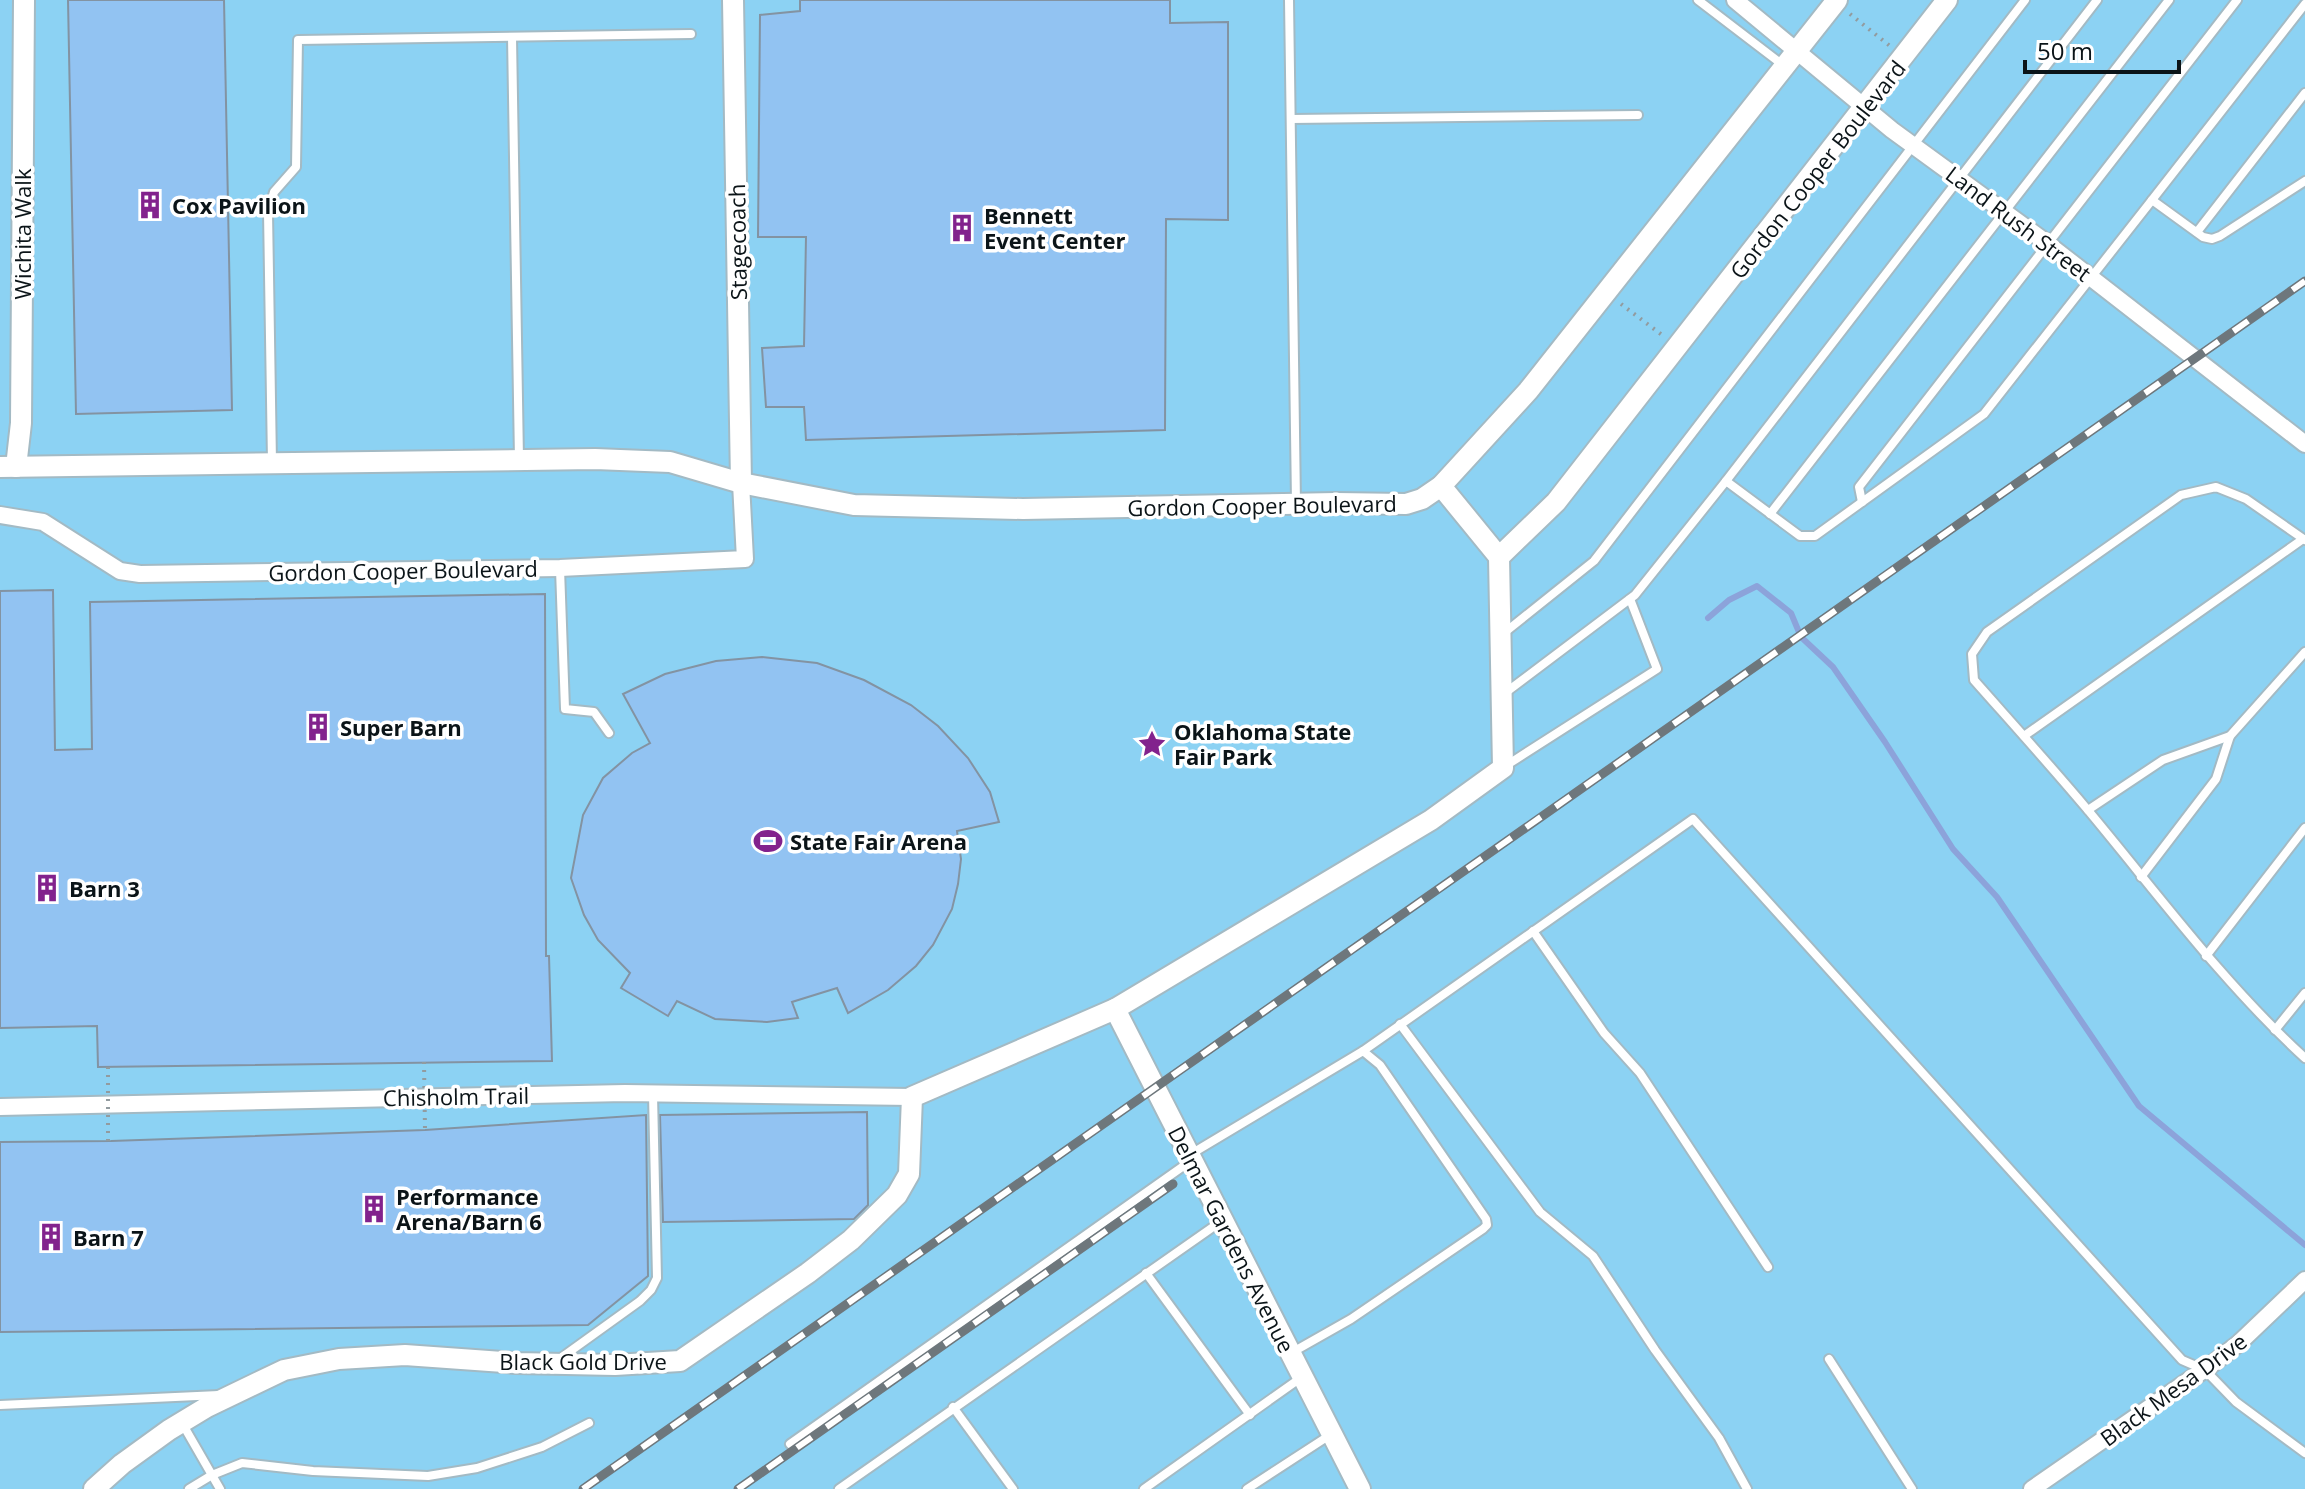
<svg xmlns="http://www.w3.org/2000/svg" width="2305" height="1489" font-family="'Open Sans',sans-serif">
<rect width="100%" height="100%" fill="#eff8fd"/>
<!-- green -->
<rect fill="#8cd2f3" x="0" y="0" width="2305" height="1489"/>
<g fill="none" stroke-linecap="round" stroke-linejoin="round">
<!-- stream -->
<path stroke="#8ca3da" stroke-width="6" d="M1708 618 1729 600 1757 586 1791 613 1801 637 1833 667 1885 742 1953 849 1997 897 2139 1106 2305 1245"/>
</g>
<!-- building -->
<g fill="#92c3f2" stroke="#8393a2" stroke-width="2">
<path d="M68 0H224L232 410 76 414Z"/>
<path d="M800 0H1170V23L1228 22V220L1166 219 1165 430 806 440 804 407H766L762 348 804 346 806 237H758L760 15 800 11Z"/>
<path d="M53 590 55 750 92 749 90 602 545 594 546 956H549L552 1061 98 1067 97 1026 0 1028V591Z"/>
<path d="M762 657 817 663 864 680 911 705 938 726 968 758 990 792 999 822 957 831 961 859 958 884 952 909 933 945 916 966 888 990 848 1013 837 988 792 1002 798 1018 767 1022 715 1019 677 1001 668 1016 621 988 630 973 598 940 584 915 571 878 583 815 603 778 632 753 650 743 623 694 665 674 716 661Z"/>
<path d="M867 1112 868 1205 854 1219 663 1222 660 1115Z"/>
<path d="M646 1115 648 1276 588 1325 0 1332V1142L111 1141 425 1130Z"/>
</g>
<g fill="none" stroke-linecap="round" stroke-linejoin="round">
<defs>
<g id="service">
<path d="M1289 0 1296 503"/>
<path d="M1698 0 1783 65"/>
<path d="M512 37 519 459"/>
<path d="M1291 119 1638 115"/>
<path d="M2152 200 2305 4"/>
<path d="M2197 232 2305 93"/>
<path d="M272 462 268 212 274 192 296 167 298 40 691 34"/>
<path d="M1726 481 2097 0"/>
<path d="M1862 502 1859 487 2237 0"/>
<path d="M1770 514 2169 0"/>
<path d="M2305 540 2246 499 2216 487 2181 495 1987 632 1972 654 1974 680C2012 723 2050 765 2087 809 2158 894 2223 983 2305 1058"/>
<path d="M560 569 565 709 594 712 609 733"/>
<path d="M1504 633 1594 561 2025 0"/>
<path d="M1505 693 1635 595 1726 481 1800 536H1815L1984 414 2152 200 2203 237 2212 239 2220 236 2305 181"/>
<path d="M2024 736 2303 539"/>
<path d="M1507 765 1657 669 1630 599"/>
<path d="M2088 810 2163 760 2230 736 2305 652"/>
<path d="M2141 877 2216 779 2230 736"/>
<path d="M1533 931 1604 1033 1640 1073 1768 1267"/>
<path d="M2206 956 2305 828"/>
<path d="M1400 1024 1540 1212 1593 1256 1655 1350 1719 1438 1747 1489"/>
<path d="M2275 1030 2305 993"/>
<path d="M1363 1051 1693 819 2182 1360 2205 1370 2236 1402 2305 1453"/>
<path d="M1191 1154 1363 1051 1380 1065 1486 1219 1487 1225 1483 1229 1351 1319 1291 1353"/>
<path d="M1146 1273 1250 1415"/>
<path d="M1829 1359 1912 1489"/>
<path d="M558 1360 640 1301 651 1290 657 1278 653 1094"/>
<path d="M0 1405 219 1395"/>
<path d="M953 1407 1013 1489"/>
<path d="M182 1423 220 1489"/>
<path d="M790 1444 1192 1160"/>
<path d="M189 1489 212 1475 242 1463 313 1471 428 1476 477 1468 542 1447 589 1423"/>
<path d="M839 1489 1223 1220"/>
<path d="M1144 1489 1302 1377"/>
<path d="M1247 1489 1330 1435"/>
</g>
<g id="minor">
<path d="M1735 0 1892 130 2040 238 2305 444"/>
<path d="M0 515 43 522 120 571 140 574 560 568 745 559 741 483"/>
<path d="M0 1107 625 1093 912 1097"/>
<path d="M2032 1489 2211 1365 2239 1343 2305 1280"/>
</g>
<g id="tertiary">
<path d="M733 0 741 483"/>
<path d="M0 467 595 459 670 462 741 483 854 505 1023 509 1336 503 1406 504 1422 499 1441 486 1528 391 1837 0"/>
<path d="M16 467 21 423 24 0"/>
<path d="M1499 557 1556 502 1947 0"/>
<path d="M1115 1009 1360 1489"/>
<path d="M94 1489 122 1464 169 1430 207 1407 284 1370 339 1359 405 1355 516 1363 615 1365 680 1361 808 1273 851 1240 897 1195 909 1174 912 1097 1115 1009 1431 820 1503 768 1499 557 1441 486"/>
</g>
</defs>
<!-- service casing -->
<use href="#service" stroke="#a3bac4" stroke-width="12"/>
<!-- minor casing -->
<use href="#minor" stroke="#a3bac4" stroke-width="20"/>
<!-- tertiary casing -->
<use href="#tertiary" stroke="#a3bac4" stroke-width="24"/>
<!-- path -->
<g stroke="#929b9f" stroke-width="4" stroke-dasharray="2 6" stroke-linecap="butt">
<path d="M1850 14 1890 46"/>
<path d="M1621 304 1662 335"/>
</g>
<!-- service -->
<use href="#service" stroke="#fff" stroke-width="8"/>
<!-- minor -->
<use href="#minor" stroke="#fff" stroke-width="16"/>
<!-- tertiary -->
<use href="#tertiary" stroke="#fff" stroke-width="20"/>
<defs>
<g id="rail">
<path d="M583 1489 2305 281"/>
<path d="M738 1489 1173 1184"/>
</g>
</defs>
<!-- rail casing -->
<use href="#rail" stroke="#6e777c" stroke-width="9"/>
<!-- rail -->
<use href="#rail" stroke="#fff" stroke-width="6" stroke-dasharray="18" stroke-linecap="butt"/>
<!-- path-bridge -->
<g stroke="#929b9f" stroke-width="4" stroke-dasharray="2 6" stroke-linecap="butt">
<path d="M424 1062 425 1130"/>
<path d="M108 1141V1067"/>
</g>
</g>
<!-- icons -->
<defs>
<symbol id="building-bare" viewBox="-9 -9 18 18"><path d="M-4-6H4V6H1V3H-1V6H-4ZM-2.5-4.3h1.7v1.8h-1.7ZM.8-4.3h1.7v1.8H.8ZM-2.5-1h1.7V.8h-1.7ZM.8-1h1.7V.8H.8Z" fill="#82228d" stroke="#fff" stroke-width="2.5" paint-order="stroke"/></symbol>
<symbol id="sight-bare" viewBox="-9 -9 18 18"><path d="M0-6L1.8-2.2L6-1.7L2.9 1.2L3.7 5.4L0 3.3L-3.7 5.4L-2.9 1.2L-6-1.7L-1.8-2.2Z" fill="#82228d" stroke="#fff" stroke-width="2.5" paint-order="stroke"/></symbol>
<symbol id="stadium-bare" viewBox="-9 -9 18 18"><path d="M0-5a6.5 5 0 1 0 0 10a6.5 5 0 1 0 0-10ZM-3.5-1.8h7v3.6h-7Z" fill="#82228d" stroke="#fff" stroke-width="2.5" paint-order="stroke"/></symbol>
</defs>
<g fill-rule="evenodd">
<use href="#building-bare" x="130" y="185" width="40" height="40"/>
<use href="#building-bare" x="942" y="208" width="40" height="40"/>
<use href="#building-bare" x="298" y="707" width="40" height="40"/>
<use href="#sight-bare" x="1132" y="724" width="40" height="40"/>
<use href="#stadium-bare" x="748" y="821" width="40" height="40"/>
<use href="#building-bare" x="27" y="868" width="40" height="40"/>
<use href="#building-bare" x="354" y="1189" width="40" height="40"/>
<use href="#building-bare" x="31" y="1217" width="40" height="40"/>
</g>
<g text-anchor="middle" dominant-baseline="central" stroke-width="7" stroke-linejoin="round" paint-order="stroke">
<!-- street labels -->
<g font-size="22" fill="#0b1418" stroke="#fff">
<text transform="translate(1817 169) rotate(-52)">Gordon Cooper Boulevard</text>
<text transform="translate(2019 223) rotate(37)">Land Rush Street</text>
<text transform="translate(22 234) rotate(-90)">Wichita Walk</text>
<text transform="translate(737 242) rotate(-91)">Stagecoach</text>
<text transform="translate(1262 505) rotate(-1)">Gordon Cooper Boulevard</text>
<text transform="translate(403 570) rotate(-1)">Gordon Cooper Boulevard</text>
<text transform="translate(456 1096) rotate(-1)">Chisholm Trail</text>
<text transform="translate(1232 1239) rotate(63)">Delmar Gardens Avenue</text>
<text x="583" y="1361">Black Gold Drive</text>
<text transform="translate(2173 1389) rotate(-36)">Black Mesa Drive</text>
</g>
<!-- poi labels -->
<g font-size="22" font-weight="bold" fill="#0b1418" stroke="#fff" text-anchor="start">
<text x="172" y="205">Cox Pavilion</text>
<text x="984" y="215">Bennett<tspan x="984" dy="25">Event Center</tspan></text>
<text x="340" y="727">Super Barn</text>
<text x="1174" y="731">Oklahoma State<tspan x="1174" dy="25">Fair Park</tspan></text>
<text x="790" y="841">State Fair Arena</text>
<text x="69" y="888">Barn 3</text>
<text x="396" y="1196">Performance<tspan x="396" dy="25">Arena/Barn 6</tspan></text>
<text x="73" y="1237">Barn 7</text>
</g>
</g>
<!-- scale -->
<path d="M2025 60v12h154v-12" fill="none" stroke="#0b1418" stroke-width="4"/>
<text x="2037" y="60" font-size="24" fill="#0b1418" stroke="#ffffff" stroke-width="6" paint-order="stroke">50 m</text>
</svg>
